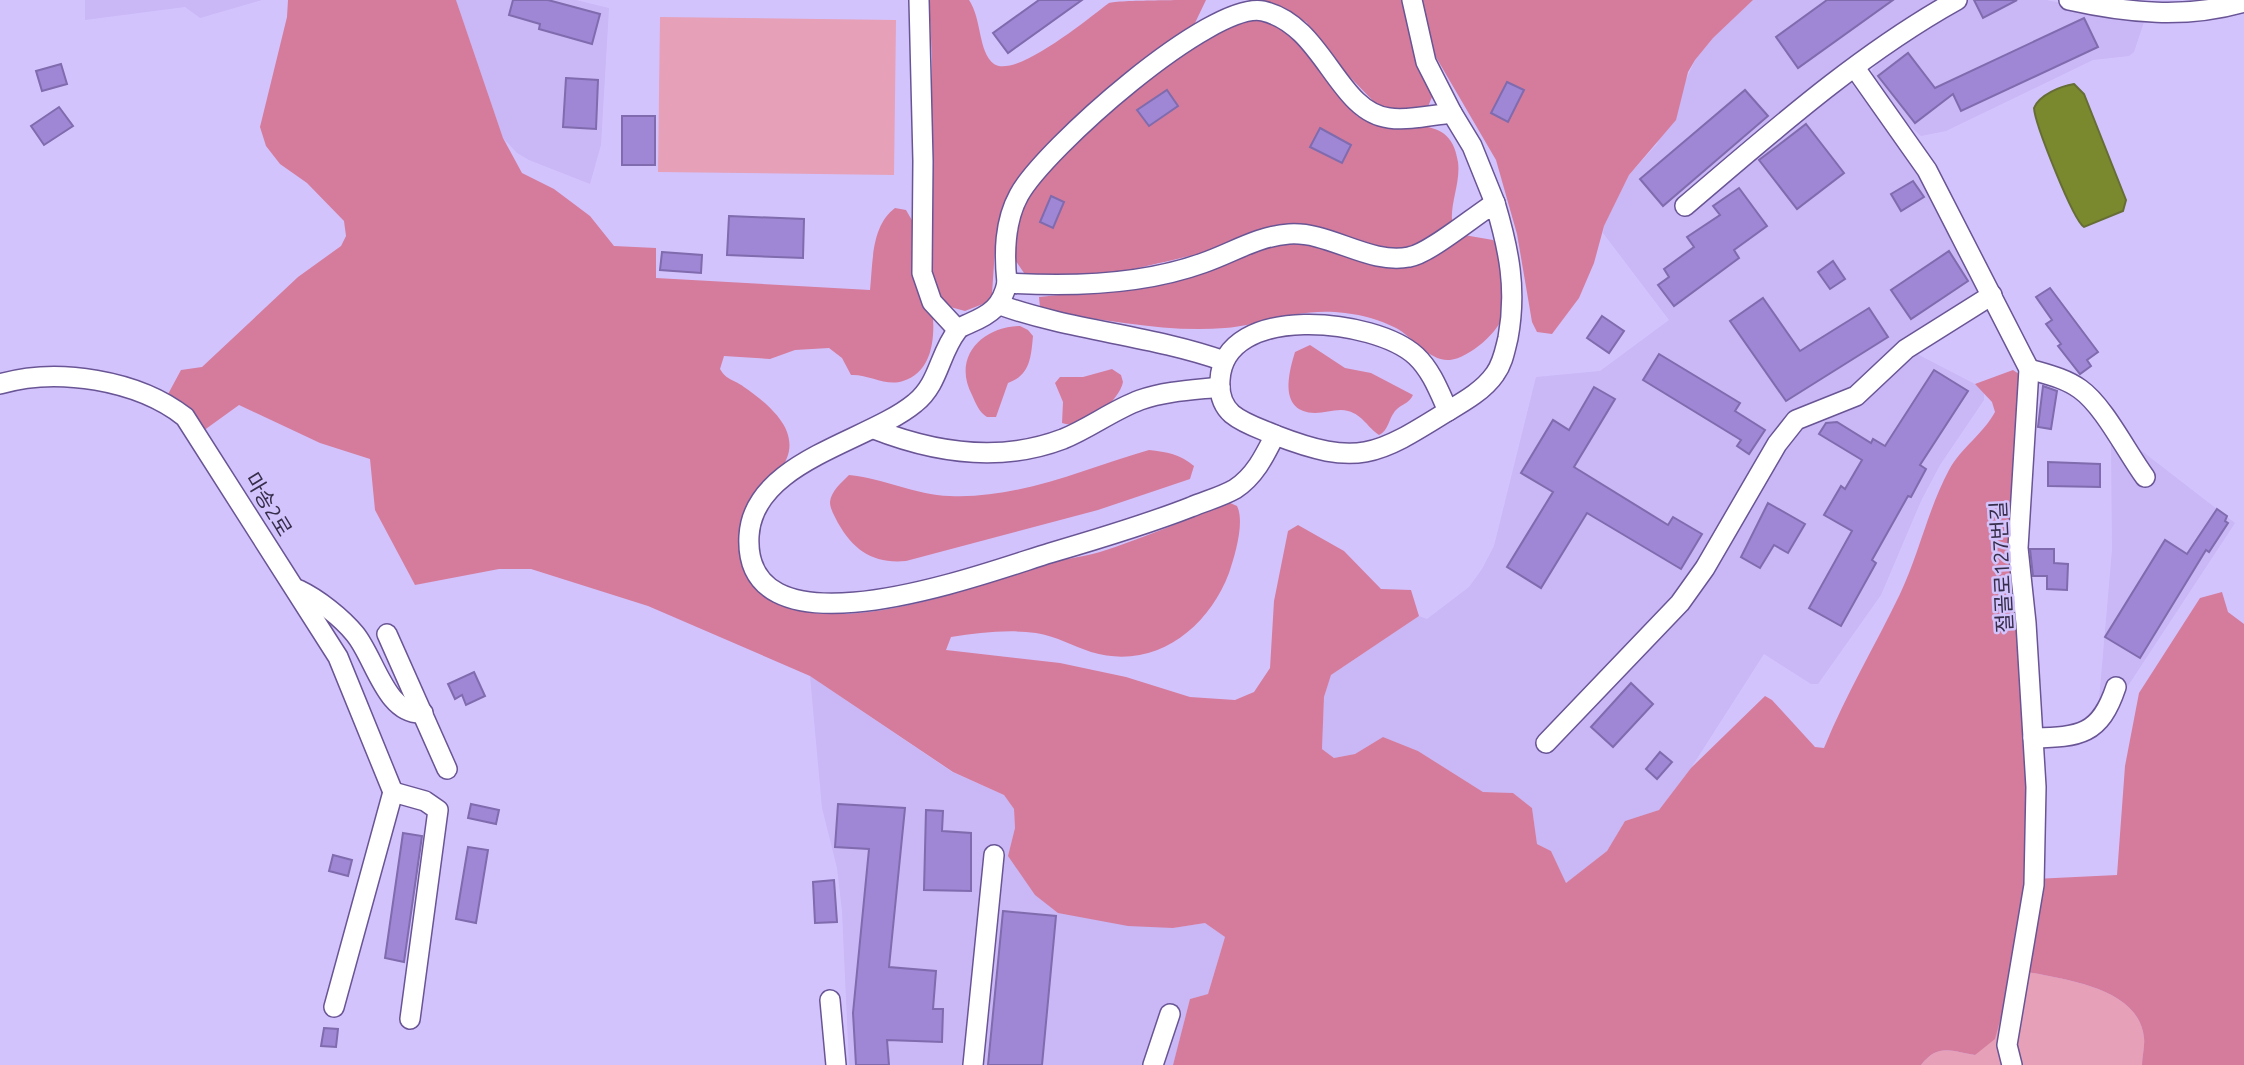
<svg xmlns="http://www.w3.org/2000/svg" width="2244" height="1065" font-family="Ubuntu,'Noto Sans KR',sans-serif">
<rect width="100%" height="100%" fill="#d3c3fd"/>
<!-- built -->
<g fill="#c9b7f6">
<path d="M85 0H262L200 18 185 7 85 20Z"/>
<path d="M456 0H576L609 8 601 145 590 184 529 160 517 153 503 138Z"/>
<path d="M1753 0H1936L1840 68 1919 173 1980 293 1904 341 1919 355 1975 384 1984 393V400L1940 465 1921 501 1881 595 1818 684H1811L1764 654 1691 768 1659 810 1625 821 1607 851 1566 883 1551 851 1537 844 1532 808 1513 793 1483 792 1418 751 1383 737 1355 754 1334 758 1322 749 1324 697 1331 675 1419 616 1427 619 1469 587 1482 569 1494 546 1536 377 1600 371 1669 320 1603 233 1604 226 1629 175 1657 144 1695 60 1713 38Z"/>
<path d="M1968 0H2046L2145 19 2134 52 2129 56 2093 60 1946 131 1921 136 1901 118 1873 78 1872 70 1885 55Z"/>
<path d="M2121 435 2235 523 2116 704 2099 700 2112 550 2111 440Z"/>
<path d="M810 676 952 772 1004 795 1014 809 1015 828 1008 856 1173 928 1205 923 1225 937 1208 994 1190 999 1173 1065H849L842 911 837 868 822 808Z"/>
</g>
<!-- green -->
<g fill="#e6a0b8">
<path d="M660 17 896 20 894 175 658 172Z"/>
<path d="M2014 969C2055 979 2139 984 2144 1038 2145 1046 2142 1057 2142 1065H1921C1938 1043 1951 1051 1975 1055Z"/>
</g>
<!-- forest -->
<g fill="#d57c9c">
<path d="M288 0H456L503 138 522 173 554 189 590 216 614 246 656 248V278L870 290C873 262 871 226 895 208L906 210 913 222C922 260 959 363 903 381 886 387 869 374 851 375L842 358 829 348 795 350 770 359 724 356 720 369C727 381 734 379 744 387 759 397 781 415 787 432 805 482 718 492 747 568 782 661 973 588 1038 566 1058 559 1080 558 1100 552 1144 538 1186 520 1228 502L1237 506C1245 522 1235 555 1229 573 1208 629 1154 671 1091 652 1073 646 1056 636 1036 633 1007 629 979 633 951 637L946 650 1060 663 1126 677 1190 697 1235 700 1254 692 1270 668 1274 601 1288 531 1298 525 1344 551 1381 589 1411 590 1419 616 1331 675 1324 697 1322 749 1334 758 1355 754 1383 737 1418 751 1483 792 1513 793 1532 808 1537 844 1551 851 1566 883 1607 851 1625 821 1659 810 1691 768 1765 696 1772 700 1815 747 1824 748C1846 694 1875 646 1900 594 1919 554 1928 509 1949 470 1961 448 1984 433 1995 412L1992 402 1975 384 2013 370 2022 376 2034 879 2117 875 2125 766 2139 693 2200 598 2222 592 2228 612 2244 624V1065H2142C2142 1057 2145 1046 2144 1038 2139 984 2055 979 2014 969L1995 1039 1975 1055C1951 1051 1938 1043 1921 1065H1173L1190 999 1208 994 1225 937 1205 923 1173 928 1128 926 1058 913 1035 895 1008 856 1015 828 1014 809 1004 795 953 772 810 676 648 606 531 569H499L415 585 375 510 370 459 320 443 239 405 203 431 167 396 181 370 202 367 298 277 341 246 346 236 344 221 307 183 280 164 266 146 260 127 287 17Z"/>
<path d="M929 0H969C982 19 978 52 994 64 1016 79 1090 17 1109 3 1118 0 1190 0 1206 0L1195 23 1171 43 1003 217 995 249 992 294 988 302 965 311 943 305 929 270 932 57Z"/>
<path d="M1252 0H1402L1417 61 1432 97 1427 109 1380 108 1344 71 1306 22 1280 8Z"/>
<path d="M1422 0H1753L1713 38 1695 60 1688 72 1676 120 1629 175 1604 226 1594 263 1579 298 1552 334 1537 332 1532 322 1517 234 1496 160 1433 52Z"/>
<path d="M1260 18 1292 32 1357 116C1395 138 1450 105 1458 162 1461 184 1448 207 1453 227L1464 235 1493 240C1505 256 1507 292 1504 312 1501 331 1469 358 1450 360 1430 362 1413 337 1396 328 1380 320 1363 315 1345 313 1298 307 1269 324 1225 328 1169 333 1110 320 1054 313L1040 307 1039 297 1169 284 1266 247 1335 233C1293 240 1250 244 1208 252 1149 264 1084 287 1024 273L1013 257C1016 234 1018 211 1031 190 1060 141 1204 26 1260 18Z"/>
<path d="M1020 326 1028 330 1033 336C1031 358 1030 375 1008 383L996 417H987C979 412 976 404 972 395 952 357 982 327 1020 326Z"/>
<path d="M1310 345 1345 368 1371 373 1413 395C1409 404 1401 404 1395 411 1388 420 1389 430 1379 435 1368 428 1363 415 1348 411 1338 408 1326 413 1315 413 1279 412 1288 375 1295 352Z"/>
<path d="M1112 369 1121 375 1123 382C1119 402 1083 431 1062 423L1063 402 1055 383 1060 377H1083Z"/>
<path d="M1149 450C1167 452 1180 454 1194 466L1190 479 1098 510 906 561C874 564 854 551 838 523 835 517 830 509 830 502 831 491 842 482 849 475 883 478 915 495 950 496 1019 499 1084 469 1149 450Z"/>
</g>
<!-- water -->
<path fill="#7b892e" stroke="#666e36" stroke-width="2" d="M2074 84 2084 94 2126 200 2123 211 2084 227C2073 220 2035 124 2034 108 2039 95 2061 86 2074 84Z"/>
<!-- building -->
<g fill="#9f87d5" stroke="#7f6bad" stroke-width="2">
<path d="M513 0H548L600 14 592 44 539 29 540 24 509 15Z"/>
<path d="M1039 0H1082L1008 53 993 33Z"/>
<path d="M1827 0H1893L1798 68 1776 37Z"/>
<path d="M1974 0H2017L1983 18Z"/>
<path d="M2084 18 2098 47 1961 111 1953 94 1915 123 1878 76 1908 53 1935 88Z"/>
<path d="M61 64 67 84 42 91 36 71Z"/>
<path d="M566 78 598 80 596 129 563 127Z"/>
<path d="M1507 82 1524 90 1508 122 1491 113Z"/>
<path d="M1167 90 1178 106 1149 126 1137 110Z"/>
<path d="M1745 90 1768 116 1663 206 1640 179Z"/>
<path d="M59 107 73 126 44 145 31 126Z"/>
<rect x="622" y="116" width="33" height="49"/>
<path d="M1806 124 1844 173 1797 209 1759 160Z"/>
<path d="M1320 128 1351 145 1342 163 1310 147Z"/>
<path d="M1913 181 1924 197 1901 211 1891 194Z"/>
<path d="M1739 188 1767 226 1734 250 1739 258 1674 306 1658 285 1669 277 1664 269 1694 247 1687 237 1720 215 1713 206Z"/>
<path d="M1051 196 1064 202 1053 228 1040 222Z"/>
<path d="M729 216 804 219 803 258 727 255Z"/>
<path d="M1949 251 1968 281 1911 319 1891 290Z"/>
<path d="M662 252 702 255 701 273 660 270Z"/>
<path d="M1833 261 1845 279 1830 289 1818 272Z"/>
<path d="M2050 288 2098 352 2087 360 2091 366 2080 374 2058 346 2061 344 2046 324 2052 320 2036 297Z"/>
<path d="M1763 298 1800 351 1869 308 1888 337 1786 401 1730 321Z"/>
<path d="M1602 316 1624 331 1609 353 1587 338Z"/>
<path d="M1659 354 1740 403 1735 411 1765 430 1749 454 1737 446 1741 440 1643 380Z"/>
<path d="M1934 370 1968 391 1920 465 1926 469 1911 497 1908 496 1872 560 1876 563 1841 626 1809 608 1852 531 1824 515 1841 486 1845 489 1862 460 1819 434 1826 423 1837 422 1871 443 1873 439 1885 446Z"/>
<path d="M2043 386 2057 391 2051 429 2038 427Z"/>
<path d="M1594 387 1615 399 1574 467 1668 525 1673 517 1702 534 1681 569 1587 513 1541 588 1507 567 1553 492 1521 473 1553 420 1569 430Z"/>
<path d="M2048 462 2100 464V487L2048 486Z"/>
<path d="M1768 503 1805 524 1788 553 1774 545 1760 568 1741 557Z"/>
<path d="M2217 509 2227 516 2225 521 2228 523 2209 552 2206 550 2140 658 2105 637 2165 540 2187 554Z"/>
<path d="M2030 549H2054V563L2068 564 2067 590 2047 589V576H2033Z"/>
<path d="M474 672 485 696 466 705 462 695 455 699 448 684Z"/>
<path d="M1631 683 1653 704 1613 747 1591 727Z"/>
<path d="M1660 752 1672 762 1657 779 1646 769Z"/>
<path d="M471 804 499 810 496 824 468 818Z"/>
<path d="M838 804 905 808 889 967 936 971 933 1009H943L942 1042 887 1040 889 1065H856L853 1013 869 849 835 847Z"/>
<path d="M926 810 943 811 942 831 971 833V891L924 890Z"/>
<path d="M403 833 422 836 404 962 385 958Z"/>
<path d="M468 847 488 850 476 923 456 919Z"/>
<path d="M333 855 352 860 348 876 329 871Z"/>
<path d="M834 880 837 922 815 923 813 882Z"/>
<path d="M1003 911 1056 916 1042 1065H988Z"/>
<path d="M324 1028 338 1029 336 1047 321 1046Z"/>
</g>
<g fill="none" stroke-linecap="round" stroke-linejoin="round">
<defs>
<g id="minor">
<path d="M919 0 923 161 922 273 932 302 957 329"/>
<path d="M1412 0 1426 62 1452 113"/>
<path d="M2069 0C2127 13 2186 19 2244 2"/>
<path d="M1855 68 1927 170 2029 369 2018 548 2026 623 2036 787 2034 885 2007 1045 2012 1065"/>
<path d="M1495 203C1509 250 1517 289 1508 338 1505 350 1503 363 1495 374 1484 390 1465 401 1448 411 1439 391 1431 370 1416 356 1375 318 1224 302 1220 380 1219 393 1222 405 1232 414 1244 424 1261 429 1275 435 1265 455 1255 476 1235 489 1221 497 1205 501 1191 507 1145 525 1098 539 1050 553 990 571 742 666 749 536 753 461 868 442 915 403 939 384 939 354 957 331 959 327 966 325 970 323 991 314 1002 306 1007 283 1071 287 1142 285 1203 263 1232 253 1258 236 1289 234 1329 231 1369 265 1409 257 1429 254 1474 216 1495 203Z"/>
<path d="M1685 206C1771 133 1858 55 1957 0"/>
<path d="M1007 283C1004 254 1004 222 1019 195 1044 149 1212 0 1263 11 1324 25 1337 112 1389 118 1409 121 1432 115 1452 113L1472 146 1495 203"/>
<path d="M1000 305C1073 331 1150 335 1224 361"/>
<path d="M2029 369C2046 374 2065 378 2080 389 2104 406 2126 451 2145 477"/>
<path d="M0 384C57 367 138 380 185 417L338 657 393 792"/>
<path d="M874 429C935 453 1000 463 1063 439 1090 428 1113 410 1140 400 1166 391 1193 390 1220 387"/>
<path d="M1275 435C1358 467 1376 456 1448 411"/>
<path d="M299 590C318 599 342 618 355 634 375 658 386 716 423 713"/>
<path d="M387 634 447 769"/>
<path d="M2033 738C2080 737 2100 735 2116 687"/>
<path d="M1546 743 1680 603 1705 568 1777 444 1796 420 1856 396 1906 349 1992 295"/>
<path d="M393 792 425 801 438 810 410 1019"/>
<path d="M830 1000 836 1065"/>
<path d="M334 1007 393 792"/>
<path d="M973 1065 994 855"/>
<path d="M1153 1065 1170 1014"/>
</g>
</defs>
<!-- minor casing -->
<use href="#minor" stroke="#695595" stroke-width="22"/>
<!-- minor -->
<use href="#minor" stroke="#fff" stroke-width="19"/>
</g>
<g text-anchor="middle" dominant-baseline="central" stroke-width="5" stroke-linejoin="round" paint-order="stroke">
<!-- street labels -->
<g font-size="21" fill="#362e4a" stroke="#d3c3fd">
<text transform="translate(269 504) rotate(59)">마송2로</text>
<text transform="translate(2001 567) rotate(-93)">절골로127번길</text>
</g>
</g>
</svg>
